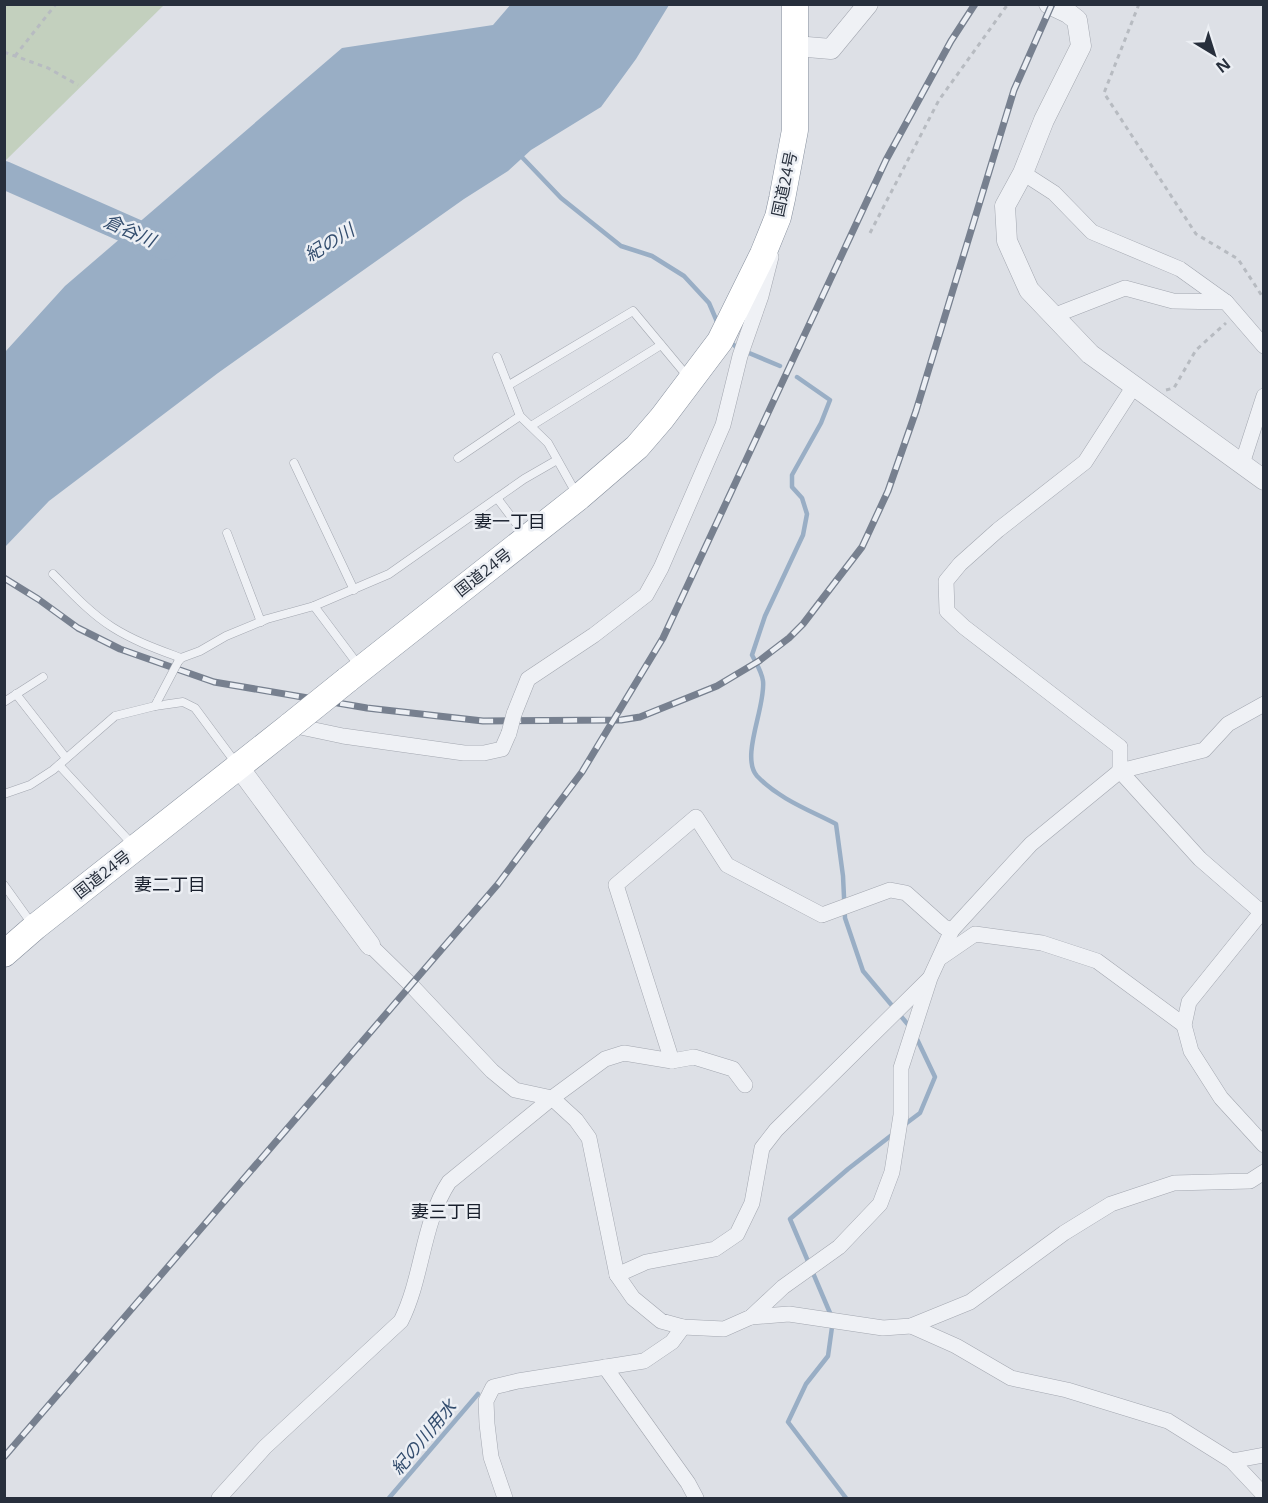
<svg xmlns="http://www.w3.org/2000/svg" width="1268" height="1503" font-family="'Open Sans','Noto Sans JP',sans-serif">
<rect width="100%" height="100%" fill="#dde0e6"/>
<!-- green -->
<path fill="#c3d0be" d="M5 4H164V5L5 161Z"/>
<!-- water -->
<path fill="#99aec5" d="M511 4 669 5 636 59 601 107 531 150 508 171 464 199 218 373 49 501 5 547V352L65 286 342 48 493 25Z"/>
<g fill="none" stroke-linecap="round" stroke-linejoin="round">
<!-- stream -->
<g stroke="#99aec5" stroke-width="4.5">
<path d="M519 154 561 198 621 246 652 256 684 276 709 303 718 324"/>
<path d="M734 345 737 348 780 366"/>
<path d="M797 377 830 400 821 423 792 475V487L802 498 807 514 803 535 765 616 752 655C756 663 762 672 763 681 766 706 740 757 757 776 779 799 809 810 836 824L843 876 845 918 863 971 910 1027"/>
<path d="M904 1125 920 1113 935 1077 916 1037"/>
<path d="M389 1498 478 1394"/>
<path d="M846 1498 788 1422 806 1384 828 1356 833 1320 790 1219 848 1169 893 1134"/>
</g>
<!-- river -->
<path stroke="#99aec5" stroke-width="28" d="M4 175 165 246"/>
<defs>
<g id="service">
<path d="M497 357 520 416 548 443 576 493"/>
<path d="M509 385 633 311 688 377"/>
<path d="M531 426 661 345"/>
<path d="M458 458 520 416"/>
<path d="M294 463 354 590"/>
<path d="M497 498 525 535"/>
<path d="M227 533 261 622"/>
<path d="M53 574C71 592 90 613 112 627 134 641 157 649 181 658"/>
<path d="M314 606 389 574 524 479 557 460"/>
<path d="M178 662 181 658 200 651 226 636 267 619 314 606 359 666"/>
<path d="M16 694 66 758"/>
<path d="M4 702 43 677"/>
<path d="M157 702 155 706 183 702 195 708 235 762"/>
<path d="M59 765 132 844"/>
<path d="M4 794 30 785 53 770 115 716 155 706"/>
<path d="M4 885 32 924"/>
</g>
<g id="minor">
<path d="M1023 173 1054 193 1092 232 1180 269 1226 302"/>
<path d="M1053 316 1125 288 1173 301 1226 302 1264 346"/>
<path d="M1134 386 1085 462 998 530 960 564 946 581 947 611 964 627 1120 747V771L1200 859 1261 912"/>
<path d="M1242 464 1264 396"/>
<path d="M514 714 528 679 594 635 646 595 661 568 723 425 740 356 761 296 771 257"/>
<path d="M291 725 343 736 464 753H484L502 749 509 733"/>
<path d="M1264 909 1189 1002 1184 1025 1191 1051 1221 1098 1264 1145"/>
<path d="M952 930 1031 844 1120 771 1204 750 1228 724 1264 704"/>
<path d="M370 945 411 985 492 1071 515 1090 552 1098 576 1120 589 1138 617 1275 633 1298 661 1321 683 1327 724 1329 751 1317 783 1287 839 1247 880 1204 892 1172 901 1115V1068L930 978 952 930 944 927 906 893 890 890 822 915 727 865 696 817 616 885 672 1061"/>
<path d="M940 958 975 934 1042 943 1097 961 1184 1025"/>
<path d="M617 1275 646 1262 715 1249 737 1234 752 1203 762 1148 776 1130 929 979"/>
<path d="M751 1317 789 1314 883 1328 911 1326 970 1302 1064 1233 1111 1204 1174 1183 1250 1181 1264 1172"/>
<path d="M911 1326 956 1346 1011 1378 1067 1390 1168 1421 1232 1461 1264 1495"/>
<path d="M605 1367 688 1483 696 1498"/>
<path d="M1232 1461 1264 1455"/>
<path d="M219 1498 265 1447 401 1321C423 1277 422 1223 449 1182L552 1098 605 1059 624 1053 672 1061 694 1057 733 1069 745 1085"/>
<path d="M505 1498 491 1457 487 1424 486 1401 493 1387 518 1381 644 1361 672 1342 683 1327"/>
</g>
<g id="tertiary">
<path d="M1049 4 1068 13 1077 20 1081 46 1044 120 1023 173 1005 206 1007 241 1029 290 1090 354 1264 480"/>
<path d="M795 46 831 49 868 4"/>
<path d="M238 766 370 945"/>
</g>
<g id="trunk">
<path d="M347 680 579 497 637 447 662 418 720 341 763 254 778 217 782 199 795 130V4"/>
<path d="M4 954 35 927 291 725"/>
</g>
</defs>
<!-- service casing -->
<use href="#service" stroke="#a3a7b0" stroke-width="9"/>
<!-- minor casing -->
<use href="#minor" stroke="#a3a7b0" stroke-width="16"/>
<!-- tertiary casing -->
<use href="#tertiary" stroke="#a3a7b0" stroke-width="21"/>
<!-- trunk casing -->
<use href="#trunk" stroke="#858e9c" stroke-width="27"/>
<!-- path -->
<g stroke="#b7bbc1" stroke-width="3" stroke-dasharray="4.5 4.5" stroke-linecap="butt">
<path d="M1139 4 1104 93 1196 234 1238 259 1264 299"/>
<path d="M4 52 48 68 78 85"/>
<path d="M15 56 56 4"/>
<path d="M870 233 939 100 1008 4"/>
<path d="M1166 390 1174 388 1196 350 1226 323"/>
</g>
<!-- service -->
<use href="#service" stroke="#eff1f5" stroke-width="8"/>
<!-- minor -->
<use href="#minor" stroke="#eff1f5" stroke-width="15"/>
<!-- tertiary -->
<use href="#tertiary" stroke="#eff1f5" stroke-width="20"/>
<!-- trunk -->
<use href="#trunk" stroke="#fff" stroke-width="26"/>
<defs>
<g id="rail">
<path d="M4 578 38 599 78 628 120 649 214 682 367 708 483 721 621 720 640 717 717 686 759 661 789 638 803 624 862 547 888 491 916 411 1014 90 1052 4"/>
<path d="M4 1457 498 884 582 772 663 638 886 160 951 41 975 4"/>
</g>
</defs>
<!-- rail casing -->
<use href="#rail" stroke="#77808f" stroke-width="7"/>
<!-- rail -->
<use href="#rail" stroke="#eceff4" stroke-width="4.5" stroke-dasharray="14" stroke-linecap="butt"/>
<defs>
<path id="service-bridge" d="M158 700 178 662"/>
<path id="minor-bridge" d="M509 733 514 714"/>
<path id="trunk-bridge" d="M291 725 347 680"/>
</defs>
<!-- service-bridge casing -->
<use href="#service-bridge" stroke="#a3a7b0" stroke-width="9" stroke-linecap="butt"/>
<!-- minor-bridge casing -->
<use href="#minor-bridge" stroke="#a3a7b0" stroke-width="16" stroke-linecap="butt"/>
<!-- trunk-bridge casing -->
<use href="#trunk-bridge" stroke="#858e9c" stroke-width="27" stroke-linecap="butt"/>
<!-- service-bridge -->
<use href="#service-bridge" stroke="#eff1f5" stroke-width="8"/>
<!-- minor-bridge -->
<use href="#minor-bridge" stroke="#eff1f5" stroke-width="15"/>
<!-- trunk-bridge -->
<use href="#trunk-bridge" stroke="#fff" stroke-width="26"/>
</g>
<g text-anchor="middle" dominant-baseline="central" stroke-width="5" stroke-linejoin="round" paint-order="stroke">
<!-- street labels -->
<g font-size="16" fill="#272f3c" stroke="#eceff4">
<text transform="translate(784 184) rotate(-78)">国道24号</text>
<text transform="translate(483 572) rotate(-38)">国道24号</text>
<text transform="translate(102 874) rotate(-38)">国道24号</text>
</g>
<!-- water labels -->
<g font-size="18" font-style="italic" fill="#334d6e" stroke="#eceff4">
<text transform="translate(130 230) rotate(24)">倉谷川</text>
<text transform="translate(329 242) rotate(-31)">紀の川</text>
<text transform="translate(423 1437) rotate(-50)">紀の川用水</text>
</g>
<!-- neighbourhood labels -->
<g font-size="18" fill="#19202d" stroke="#eceff4">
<text x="510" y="521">妻一丁目</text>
<text x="170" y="884">妻二丁目</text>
<text x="447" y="1211">妻三丁目</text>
</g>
</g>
<!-- border -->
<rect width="1268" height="1503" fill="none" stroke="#272f3c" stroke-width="12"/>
<!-- north arrow -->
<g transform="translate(1214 54) rotate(142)" stroke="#eceff4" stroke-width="4.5" paint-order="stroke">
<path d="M0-4.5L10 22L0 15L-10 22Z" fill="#272f3c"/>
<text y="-9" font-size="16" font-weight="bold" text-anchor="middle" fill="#272f3c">N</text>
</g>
</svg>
